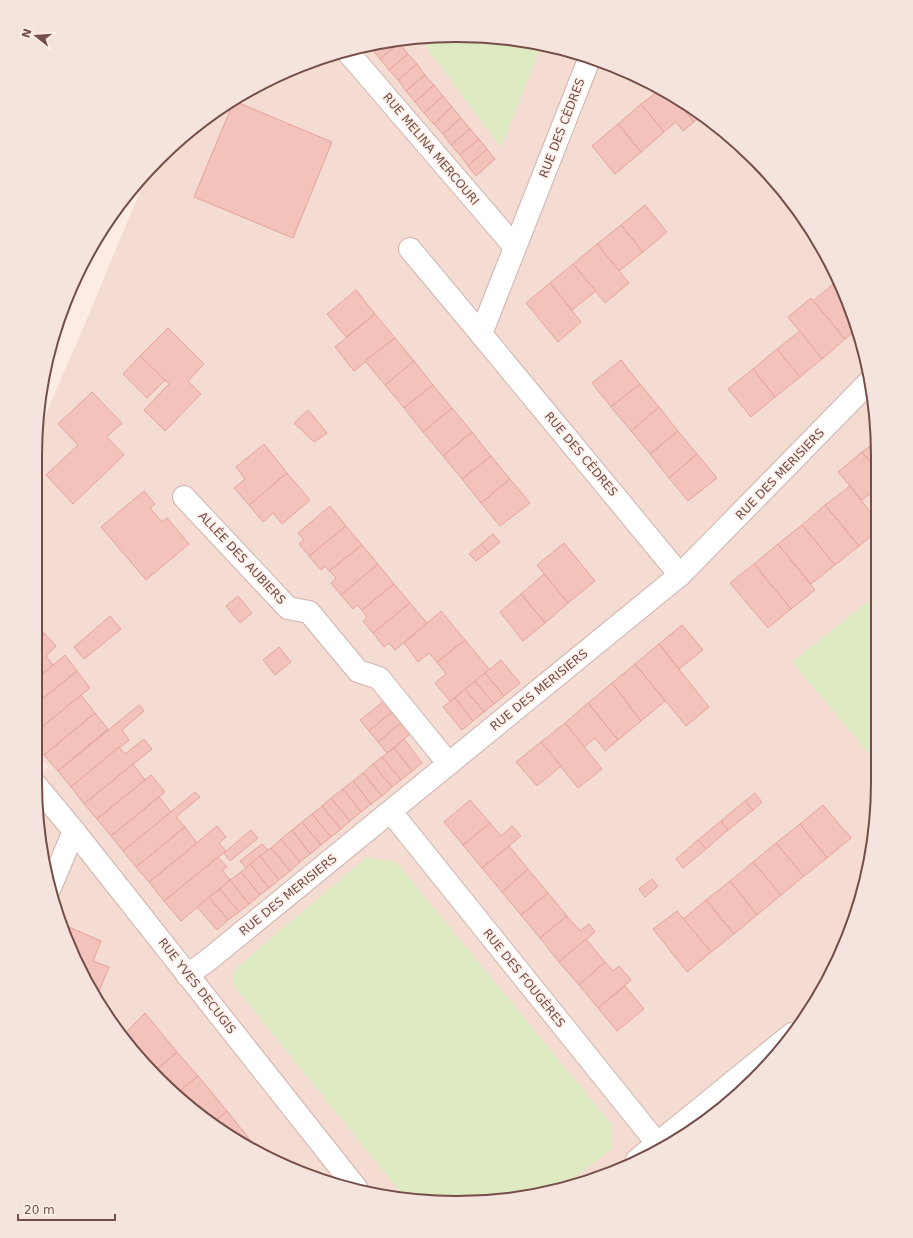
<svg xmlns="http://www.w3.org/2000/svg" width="913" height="1238" font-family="'DejaVu Sans',sans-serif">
<rect width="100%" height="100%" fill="#fcece4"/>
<!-- residential -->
<path fill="#f4dcd2" d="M429 36 511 39 592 57 667 91 734 139 791 200 846 295 874 401 877 809 856 917 822 992 774 1059 713 1116 618 1171 511 1199H401L321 1181 270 1160 178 1098 106 1015 67 943 49 891 35 782V779L48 767 35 751 36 436 79 338 149 170 200 122 270 79 347 49Z"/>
<!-- green -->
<g fill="#ddeac2">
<path d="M429 36 511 39 541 46 501 148 419 37Z"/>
<path d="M876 595 877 763 792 662Z"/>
<path d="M367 857 396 862 612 1125V1149L564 1185 511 1199H406L234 986C232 980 233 973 237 967Z"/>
</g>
<!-- building -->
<g fill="#f2c2bb" stroke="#e5a39b">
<path d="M397 41 399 43 380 59 372 49 377 45Z"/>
<path d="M399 43 408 54 389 70 380 59Z"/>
<path d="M408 54 417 64 398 80 389 70Z"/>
<path d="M417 64 425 75 406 91 398 80Z"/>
<path d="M425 75 434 85 415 102 406 91Z"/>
<path d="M434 85 443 96 424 113 415 102Z"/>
<path d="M661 89 672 95 694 122 683 131 676 122 664 132 641 104Z"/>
<path d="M672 95 701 116 694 122Z"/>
<path d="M443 96 452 107 434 124 424 113Z"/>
<path d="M234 101 332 142 293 238 194 197Z"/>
<path d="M641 104 664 132 641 152 618 124Z"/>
<path d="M452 107 461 118 443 134 434 124Z"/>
<path d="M461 118 470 129 451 145 443 134Z"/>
<path d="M618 124 641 152 615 174 592 146Z"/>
<path d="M470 129 479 139 460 155 451 145Z"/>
<path d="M479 139 487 149 468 166 460 155Z"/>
<path d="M487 149 495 159 476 176 468 166Z"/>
<path d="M645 205 667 232 643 252 621 225Z"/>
<path d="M621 225 643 252 619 271 597 244Z"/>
<path d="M597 244 629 283 605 303 573 264Z"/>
<path d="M573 264 596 291 572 310 550 283Z"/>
<path d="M837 281 846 295 855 331 845 339 813 301Z"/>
<path d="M550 283 581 322 558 342 526 303Z"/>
<path d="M356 290 375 314 346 337 327 314Z"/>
<path d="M811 298 845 339 822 359 788 317Z"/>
<path d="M375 314 395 338 354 371 335 347Z"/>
<path d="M168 328 204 364 188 381 201 394 165 431 144 410 169 384 140 356Z"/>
<path d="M800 331 822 359 800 377 777 349Z"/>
<path d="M395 338 414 361 385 385 365 361Z"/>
<path d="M777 349 800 377 775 397 753 369Z"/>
<path d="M140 356 165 380 147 398 123 374Z"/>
<path d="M621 360 640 384 611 407 592 383Z"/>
<path d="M414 361 433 385 404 408 385 385Z"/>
<path d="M753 369 775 397 751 417 728 389Z"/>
<path d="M640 384 659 407 631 431 611 407Z"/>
<path d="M433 385 452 408 423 432 404 408Z"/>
<path d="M92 392 122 423 107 437 124 455 73 504 46 475 78 445 58 424Z"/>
<path d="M659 407 678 431 650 454 631 431Z"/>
<path d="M452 408 472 432 443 456 423 432Z"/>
<path d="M308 410 327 433 314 442 294 423Z"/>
<path d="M678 431 697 454 669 478 650 454Z"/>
<path d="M472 432 491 456 462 479 443 456Z"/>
<path d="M875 443V467L862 452Z"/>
<path d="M264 444 287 473 249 505 234 488 245 479 236 467Z"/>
<path d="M862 452 875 467V490L862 500 838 472Z"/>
<path d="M697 454 717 478 688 501 669 478Z"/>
<path d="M491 456 510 479 481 503 462 479Z"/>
<path d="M287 473 310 500 282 524 273 513 263 522 249 505Z"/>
<path d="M510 479 530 503 500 526 481 503Z"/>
<path d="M850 486 875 518V533L859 546 825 505Z"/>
<path d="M144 491 155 504 150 508 162 522 167 518 189 544 146 580 101 527Z"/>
<path d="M825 505 859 546 835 565 802 525Z"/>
<path d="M330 506 346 526 309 556 299 544 304 540 298 533Z"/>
<path d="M802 525 835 565 811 584 778 544Z"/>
<path d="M346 526 362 545 329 571 325 566 321 570 309 556Z"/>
<path d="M493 534 500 542 488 552 481 544Z"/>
<path d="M564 543 595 581 568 603 537 565Z"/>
<path d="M481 544 488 552 476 561 469 554Z"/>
<path d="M778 544 815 590 791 609 754 564Z"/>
<path d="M362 545 378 564 341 595 331 583 336 578 329 571Z"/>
<path d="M378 564 394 584 362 610 357 605 353 609 341 595Z"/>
<path d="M754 564 791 609 768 628 730 583Z"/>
<path d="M544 574 568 603 545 623 521 594Z"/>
<path d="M394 584 410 603 373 633 363 621 367 617 362 610Z"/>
<path d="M521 594 545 623 523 641 500 612Z"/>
<path d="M238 596 252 613 240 623 226 606Z"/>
<path d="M410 603 427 623 395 650 389 643 384 647 373 633Z"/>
<path d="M441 611 465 640 437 662 429 653 418 662 404 643Z"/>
<path d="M110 616 121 629 84 659 74 647Z"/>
<path d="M35 622 45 634 35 642Z"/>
<path d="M682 625 703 650 679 669 659 644Z"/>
<path d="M45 634 56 646 46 656 53 665 35 680V642Z"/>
<path d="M465 640 490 670 450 701 435 683 446 674 437 662Z"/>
<path d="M659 644 709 707 686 726 635 664Z"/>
<path d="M279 647 291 662 275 675 263 660Z"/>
<path d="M65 655 77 671 35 705V680Z"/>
<path d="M501 660 520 683 504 696 485 673Z"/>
<path d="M635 664 665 701 641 721 612 683Z"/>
<path d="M77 671 90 688 35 733V705Z"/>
<path d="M485 673 504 696 494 704 475 681Z"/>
<path d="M475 681 494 704 484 712 465 689Z"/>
<path d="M612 683 641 721 618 740 588 703Z"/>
<path d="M465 689 484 712 473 721 455 698Z"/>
<path d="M81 695 95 713 44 755 35 743V733Z"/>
<path d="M455 698 473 721 462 730 443 707Z"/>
<path d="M384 701 393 711 369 731 360 720Z"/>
<path d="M588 703 618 740 605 751 595 738 584 747 565 723Z"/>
<path d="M139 705 144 711 122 730 129 740 71 787 58 771Z"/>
<path d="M393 711 401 723 378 742 369 731Z"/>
<path d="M95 713 108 729 58 771 44 755Z"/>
<path d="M401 723 410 734 387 753 378 742Z"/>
<path d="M565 723 602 769 578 788 541 742Z"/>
<path d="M144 739 152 749 84 804 71 787 119 747 125 754Z"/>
<path d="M404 739 422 763 412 771 394 748Z"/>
<path d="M541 742 561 766 537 786 516 762Z"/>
<path d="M394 748 412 771 401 780 382 757Z"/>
<path d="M382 757 401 780 392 787 373 764Z"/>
<path d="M133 764 145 780 97 819 84 804Z"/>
<path d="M373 764 392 787 382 796 363 773Z"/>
<path d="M363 773 382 796 371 804 353 781Z"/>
<path d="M151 775 165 792 111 836 97 819Z"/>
<path d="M353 781 371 804 361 812 343 789Z"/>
<path d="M343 789 361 812 350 821 331 798Z"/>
<path d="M195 792 200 797 176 817 185 827 136 867 123 851Z"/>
<path d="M755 793 762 802 753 810 745 801Z"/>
<path d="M159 797 171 812 123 851 111 836Z"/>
<path d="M331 798 350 821 341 829 322 806Z"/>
<path d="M470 800 490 823 463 845 444 822Z"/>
<path d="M745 801 753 810 728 830 721 821Z"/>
<path d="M823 805 851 838 827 858 800 824Z"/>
<path d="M322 806 341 829 331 837 312 814Z"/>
<path d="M312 814 331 837 321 845 302 822Z"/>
<path d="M721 821 728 830 706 849 698 840Z"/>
<path d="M302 822 321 845 310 854 292 830Z"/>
<path d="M490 823 501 836 512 826 521 836 482 868 463 845Z"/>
<path d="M800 824 827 858 804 876 776 843Z"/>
<path d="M217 826 226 837 219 843 226 851 164 901 149 882Z"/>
<path d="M185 827 197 843 149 882 136 867Z"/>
<path d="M251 830 258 838 230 861 224 853Z"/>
<path d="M292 830 310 854 300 862 281 839Z"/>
<path d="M281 839 300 862 290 871 271 848Z"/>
<path d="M698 840 706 849 683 868 676 859Z"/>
<path d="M776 843 804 876 781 895 753 862Z"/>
<path d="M262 844 268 850 246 868 240 861Z"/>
<path d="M509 846 528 869 502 892 482 868Z"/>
<path d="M271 848 290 871 279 880 260 856Z"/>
<path d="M260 856 279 880 269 888 250 864Z"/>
<path d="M218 857 227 867 222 870 230 880 181 921 164 901Z"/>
<path d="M753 862 781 895 757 915 730 881Z"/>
<path d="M250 864 269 888 260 895 241 872Z"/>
<path d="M528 869 548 893 521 915 502 892Z"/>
<path d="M241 872 260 895 249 904 230 880Z"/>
<path d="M652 879 658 886 645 897 639 889Z"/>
<path d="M230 880 249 904 239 912 220 889Z"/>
<path d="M730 881 757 915 734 934 706 900Z"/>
<path d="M220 889 239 912 228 920 209 897Z"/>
<path d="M548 893 567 916 540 938 521 915Z"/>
<path d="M209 897 228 920 217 930 197 907Z"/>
<path d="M706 900 734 934 711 952 683 919Z"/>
<path d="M677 911 711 952 687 972 653 929Z"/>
<path d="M567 916 580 931 589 924 595 932 559 962 540 938Z"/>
<path d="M69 927 101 941 93 961 109 967 97 996H95L67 943 65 936Z"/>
<path d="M586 939 605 962 579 985 559 962Z"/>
<path d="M605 962 613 971 619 966 631 980 598 1008 579 985Z"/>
<path d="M625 986 644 1009 617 1031 598 1008Z"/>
<path d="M145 1013 177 1052 155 1071 123 1035Z"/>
<path d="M177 1052 198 1076 175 1095 155 1071Z"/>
<path d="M198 1076 227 1111 214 1122 178 1098 175 1095Z"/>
<path d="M227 1111 251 1141 247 1144 214 1122Z"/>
</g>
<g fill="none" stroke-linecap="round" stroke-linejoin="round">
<defs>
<g id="street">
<path d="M346 50 515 247"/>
<path d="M590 57 481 334 680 575"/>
<path d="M410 249 481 334"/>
<path d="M184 497 288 608 309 612 358 671 379 678 449 764"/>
<path d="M391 812 657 1143"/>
<path d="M49 890 74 831"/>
<path d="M187 975 207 961 680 575 869 382"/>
<path d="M637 1160 792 1034"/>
</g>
<path id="secondary" d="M35 784 74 831 357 1189"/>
</defs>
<!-- street casing -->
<use href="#street" stroke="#d0b3ad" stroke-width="24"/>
<!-- secondary casing -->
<use href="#secondary" stroke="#d3b1aa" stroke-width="24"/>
<!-- street -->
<use href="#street" stroke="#fff" stroke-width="22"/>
<!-- secondary -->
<use href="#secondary" stroke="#fff" stroke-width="22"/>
<defs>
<path id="rail" d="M55 330 82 268"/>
</defs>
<!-- rail casing -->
<use href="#rail" stroke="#aca2c6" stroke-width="4.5"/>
<!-- rail -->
<use href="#rail" stroke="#fff1ea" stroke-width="3" stroke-dasharray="9" stroke-linecap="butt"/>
</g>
<g text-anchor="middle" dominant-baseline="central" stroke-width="3.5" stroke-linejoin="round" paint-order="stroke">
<!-- street labels -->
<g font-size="12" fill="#754d49" stroke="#fff1ea">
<text transform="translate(562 128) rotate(-69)">RUE DES CÈDRES</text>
<text transform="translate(431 149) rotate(50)">RUE MELINA MERCOURI</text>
<text transform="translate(581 454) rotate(50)">RUE DES CÈDRES</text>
<text transform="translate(780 474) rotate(-46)">RUE DES MERISIERS</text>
<text transform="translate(242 558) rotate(47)">ALLÉE DES AUBIERS</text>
<text transform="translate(539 690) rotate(-39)">RUE DES MERISIERS</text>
<text transform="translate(288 895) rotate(-39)">RUE DES MERISIERS</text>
<text transform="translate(524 978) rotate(51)">RUE DES FOUGÈRES</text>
<text transform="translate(197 986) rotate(52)">RUE YVES DECUGIS</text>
</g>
</g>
<!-- crop -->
<path d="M0 0H913V1238H0ZM456 42H457A414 414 0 0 1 871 456V782A414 414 0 0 1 457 1196H456A414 414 0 0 1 42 782V456A414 414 0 0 1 456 42Z" fill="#f4e4dd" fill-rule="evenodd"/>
<path fill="none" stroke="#754d49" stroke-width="2" d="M456 42H457A414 414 0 0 1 871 456V782A414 414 0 0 1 457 1196H456A414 414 0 0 1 42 782V456A414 414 0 0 1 456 42Z"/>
<!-- north arrow -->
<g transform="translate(36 36) rotate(287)" stroke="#fff1ea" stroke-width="3" paint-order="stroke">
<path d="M0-3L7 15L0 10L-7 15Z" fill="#754d49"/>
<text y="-6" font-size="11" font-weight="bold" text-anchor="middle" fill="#754d49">N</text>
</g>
<!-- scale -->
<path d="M18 1214v6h97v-6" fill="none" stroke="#754d49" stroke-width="2"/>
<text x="24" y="1214" font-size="12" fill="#754d49" stroke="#fff1ea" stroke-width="3" paint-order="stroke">20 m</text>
</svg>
